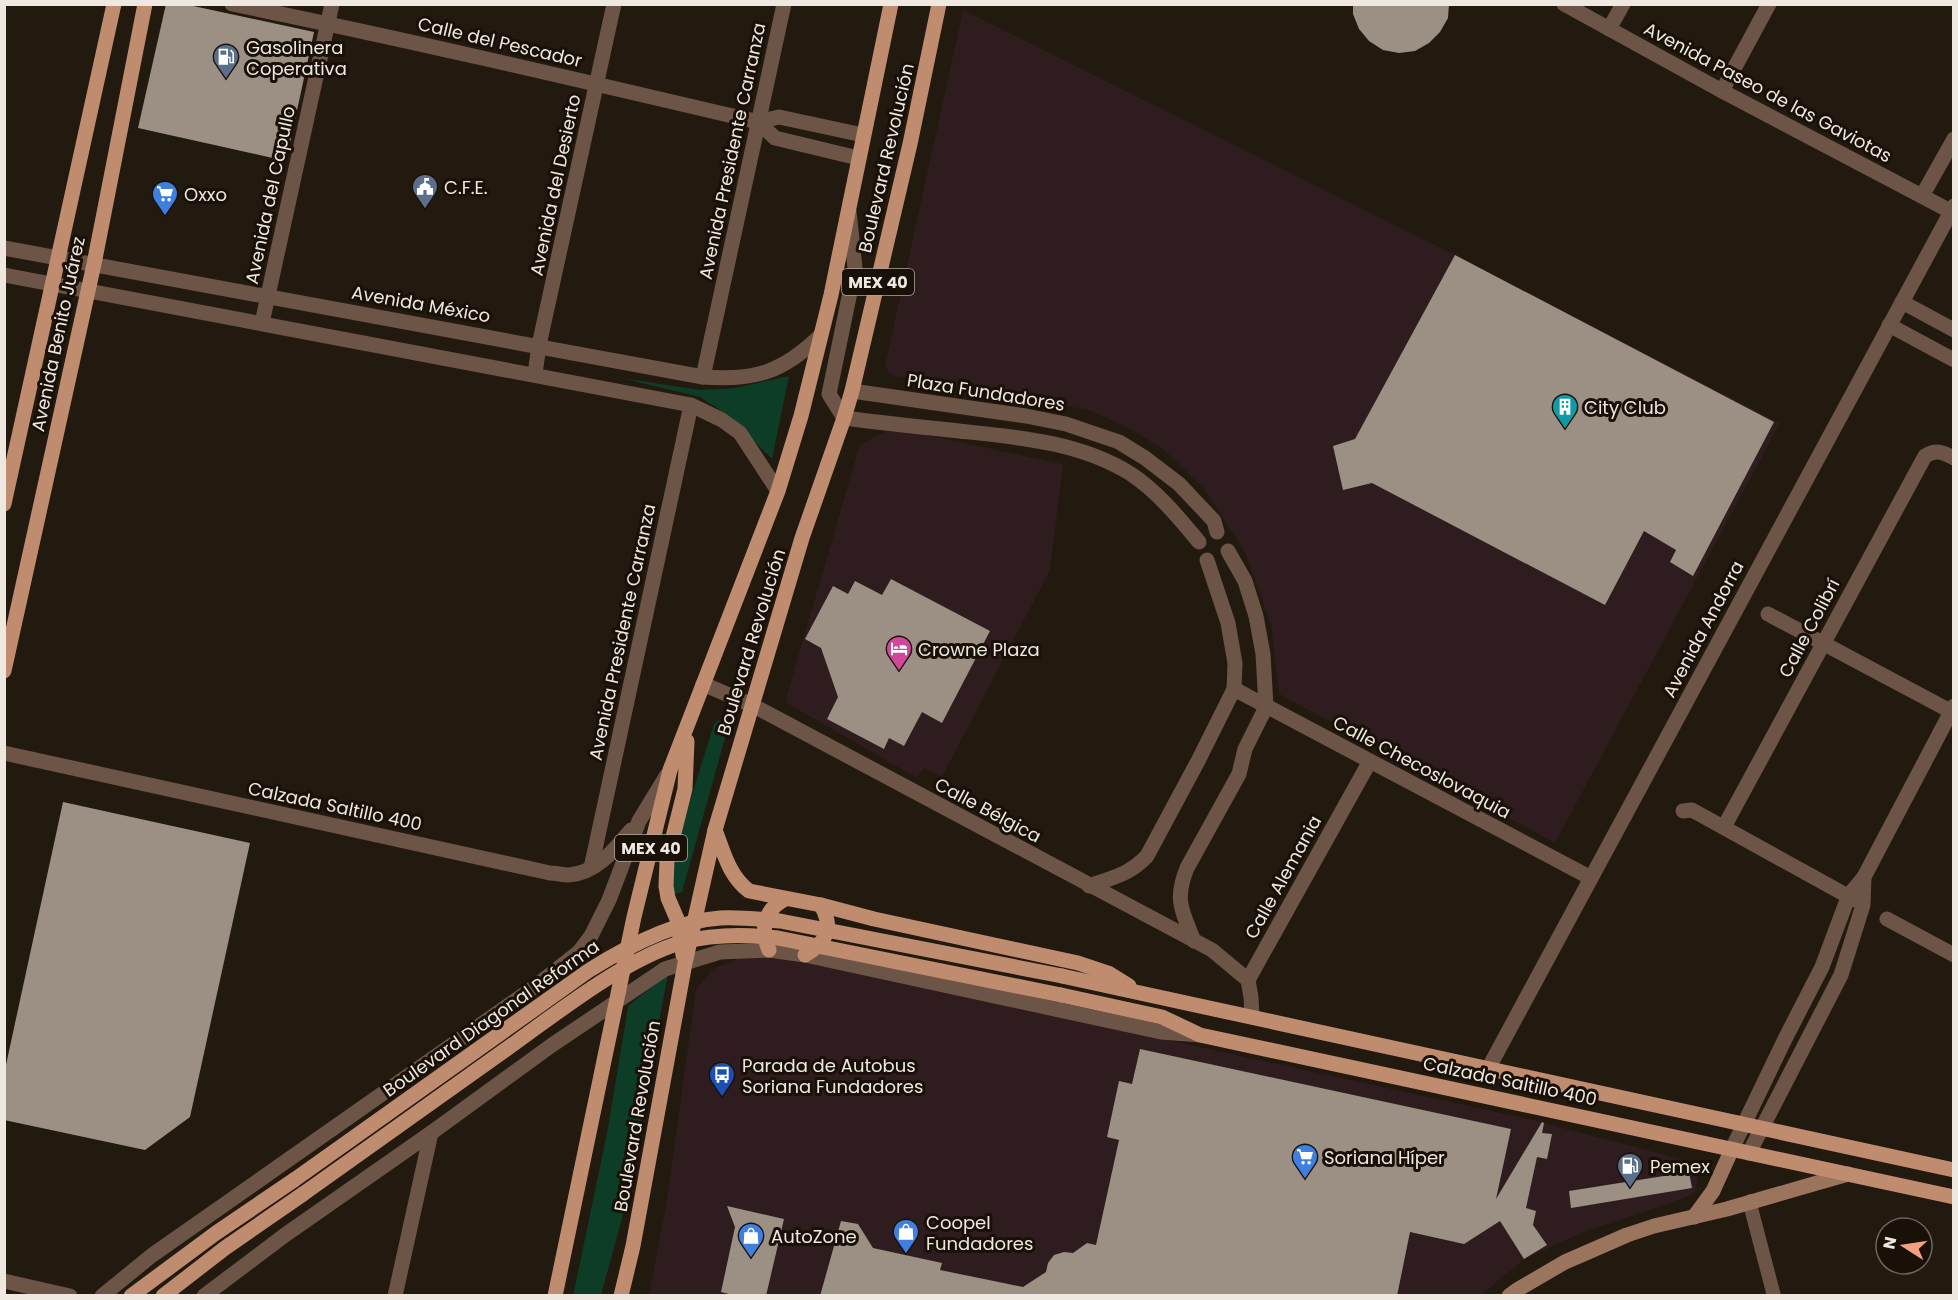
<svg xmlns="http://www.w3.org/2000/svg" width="1958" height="1300" font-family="Poppins,sans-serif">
<rect width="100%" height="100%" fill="#22190f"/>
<!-- commercial -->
<g fill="#2f1c1e">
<path d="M963 10 1455 255 1780 423 1555 843 1279 694 1271 625 1245 552 1204 489 1164 450 1132 430 1089 410 895 376 889 373 885 366Z"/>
<path d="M893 428 1063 464 1050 570 942 777 924 768 917 778 785 702 860 444Z"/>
<path d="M742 957 780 958 853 971 1533 1120 1700 1164 1695 1193 1670 1203 1586 1231 1524 1259 1481 1295 649 1296 667 1199 696 989 713 969Z"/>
</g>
<!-- green -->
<g fill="#0d3c27">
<path d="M789 376 772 459 729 416 700 397 621 378 701 390 735 388Z"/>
<path d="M718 720 727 724V731L684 885 682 892 675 894 673 888 674 852 714 724Z"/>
<path d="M668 974 623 1215 601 1295 573 1296 608 1128 628 1006Z"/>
</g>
<!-- building -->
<g fill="#9b9083">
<path d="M166 4H184L314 32 286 161 138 128Z"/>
<path d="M1353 4H1449L1448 18 1440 32 1429 43 1415 51 1399 53 1383 50 1369 41 1359 29 1353 14Z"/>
<path d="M1455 255 1774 422 1693 576 1670 562 1676 550 1644 531 1605 605 1372 483 1343 490 1333 446 1355 439Z"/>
<path d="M891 579 990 631 942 723 922 712 904 746 889 738 884 749 827 719 838 697 821 648 805 639 833 586 848 594 855 581 882 595Z"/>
<path d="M63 802 250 843 190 1117 145 1150 4 1120V1074Z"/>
<path d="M1140 1049 1511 1129 1496 1199 1542 1122 1544 1123 1542 1133 1552 1134 1547 1159 1537 1157 1526 1208 1536 1211 1533 1225 1547 1245 1524 1259 1500 1221 1464 1244 1410 1232 1397 1296H820L841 1221 858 1224 873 1248 942 1263 940 1270 1023 1287 1046 1272 1048 1263 1054 1255 1064 1252 1073 1253 1087 1243 1096 1245 1119 1140 1107 1137 1119 1081 1132 1084Z"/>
<path d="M1689 1172 1692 1188 1571 1208 1569 1191Z"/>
<path d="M727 1206 784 1219 766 1296H737L721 1292 735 1227Z"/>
</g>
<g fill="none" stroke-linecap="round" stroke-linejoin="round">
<!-- pedestrian -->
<path stroke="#6c5446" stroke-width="14" d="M1751 1201V1208L1774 1296"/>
<!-- minor -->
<g stroke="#6c5446" stroke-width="15">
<path d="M232 4C409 40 583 81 758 122L779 117 863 135"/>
<path d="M1609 29 1623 4"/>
<path d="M1722 91 1769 4"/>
<path d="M758 122 775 138 858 158"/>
<path d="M1922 196 1954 139"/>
<path d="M849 211 855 268 829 394 844 418C883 423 921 427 959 431 1017 437 1080 442 1131 474 1158 492 1179 518 1199 542"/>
<path d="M1902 302 1954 330"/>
<path d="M262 323 332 4"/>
<path d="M1889 325 1954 360"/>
<path d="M535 374 539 345 614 4"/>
<path d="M703 377 784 4"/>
<path d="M852 391 1026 416 1066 424 1119 442 1145 458 1179 484 1214 521 1217 532"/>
<path d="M1768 614 1954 713"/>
<path d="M703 684 752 705 1212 950 1248 980"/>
<path d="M1234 689 1591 878"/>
<path d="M1683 811 1692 810 1855 900"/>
<path d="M1724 827 1925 456C1936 449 1942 452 1954 458"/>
<path d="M591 868 691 405"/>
<path d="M1089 886C1113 877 1129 875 1147 856L1198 761 1234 689 1235 663 1228 623 1207 560"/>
<path d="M1887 919 1954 955"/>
<path d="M1194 941C1182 911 1174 900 1187 868L1239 774 1245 749 1266 707 1263 654 1256 616 1245 581 1228 551"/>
<path d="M1252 1017 1251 997 1248 980 1370 761"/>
<path d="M1488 1069 1954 206"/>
<path d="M1732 1149 1785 1039 1822 967 1849 895 1864 877 1954 706"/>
<path d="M1749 1153 1841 975 1863 905 1864 877"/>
<path d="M4 1281 70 1296"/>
<path d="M395 1296 431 1133"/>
</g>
<!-- tertiary -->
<g stroke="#6c5446" stroke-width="15">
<path d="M1564 4 1722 91 1954 213"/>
<path d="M4 248 703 377C755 381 783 372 820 336"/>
<path d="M4 275 691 405 722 420 740 433 778 491"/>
<path d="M4 753 550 873C556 873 563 875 569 875 597 873 615 849 631 830"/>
<path d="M102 1296 151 1256 536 986 579 952 591 936 609 900 639 821 667 775"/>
<path d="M204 1296 285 1235 431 1133 552 1045 665 969 720 952 769 950 805 955 1161 1032 1200 1035"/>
</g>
<!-- secondary -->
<g stroke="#9b745d" stroke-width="15">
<path d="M1694 1217 1713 1191 1732 1149"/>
<path d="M1509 1296 1517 1290 1565 1262 1627 1235 1654 1226 1727 1209 1848 1174"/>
</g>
<!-- primary -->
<g stroke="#bf8c6f" stroke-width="15">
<path d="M4 504 114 4"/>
<path d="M4 671 94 264 145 4"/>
<path d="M715 830C724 853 729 876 749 891L821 905 874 919 1078 963 1108 973 1129 986"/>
<path d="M769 950C760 929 764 910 785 899"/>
<path d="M683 955 677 919 668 898 666 886 667 861 685 789 687 741"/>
<path d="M805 955C827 942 834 928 821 905"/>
<path d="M1062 976 1954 1170"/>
<path d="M1061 995 1162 1017 1200 1035 1954 1197"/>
<path d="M131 1296 216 1233 294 1180"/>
<path d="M163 1296 225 1248 303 1194"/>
<path d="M555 1296 634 917 670 770 778 491 801 416 831 295 891 4"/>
<path d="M621 1296 633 1246 685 963 715 830 802 538 844 418 852 391 910 144 939 4"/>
</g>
<!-- primary-bridge -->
<g stroke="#bf8c6f" stroke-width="15">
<path d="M294 1180 588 971C626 947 675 921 720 918 740 917 760 919 780 921L1062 976"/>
<path d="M303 1194C374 1144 444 1093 515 1043 562 1009 627 958 683 942 714 934 745 934 778 938L1061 995"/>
</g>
</g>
<!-- icons -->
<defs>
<symbol id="fuel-pin" viewBox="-11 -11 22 30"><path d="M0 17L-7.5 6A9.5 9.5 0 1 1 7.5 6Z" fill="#5c6f8a" stroke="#191007"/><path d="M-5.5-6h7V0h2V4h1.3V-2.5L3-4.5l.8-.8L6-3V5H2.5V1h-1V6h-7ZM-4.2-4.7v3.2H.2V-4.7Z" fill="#fff"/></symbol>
<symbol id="civic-pin" viewBox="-11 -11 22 30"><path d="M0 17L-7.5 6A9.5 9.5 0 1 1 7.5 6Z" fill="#5c6f8a" stroke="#191007"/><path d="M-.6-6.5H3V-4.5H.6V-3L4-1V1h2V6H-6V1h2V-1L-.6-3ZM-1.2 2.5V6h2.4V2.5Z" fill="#fff"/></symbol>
<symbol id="supermarket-pin" viewBox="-11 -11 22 30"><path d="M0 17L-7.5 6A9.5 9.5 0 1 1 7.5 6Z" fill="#3f7fe0" stroke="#191007"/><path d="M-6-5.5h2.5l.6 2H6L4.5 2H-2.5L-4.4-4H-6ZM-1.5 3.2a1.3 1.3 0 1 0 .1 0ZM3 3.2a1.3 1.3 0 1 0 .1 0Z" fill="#fff"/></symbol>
<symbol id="building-pin" viewBox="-11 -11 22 30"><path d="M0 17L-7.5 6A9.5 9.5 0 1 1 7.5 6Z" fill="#0f9aa8" stroke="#191007"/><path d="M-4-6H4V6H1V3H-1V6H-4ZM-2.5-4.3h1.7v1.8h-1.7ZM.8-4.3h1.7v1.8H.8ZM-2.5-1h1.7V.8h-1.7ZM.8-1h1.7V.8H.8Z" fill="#fff"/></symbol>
<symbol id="hotel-pin" viewBox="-11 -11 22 30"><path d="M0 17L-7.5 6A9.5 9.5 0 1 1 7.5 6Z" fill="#d1479c" stroke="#191007"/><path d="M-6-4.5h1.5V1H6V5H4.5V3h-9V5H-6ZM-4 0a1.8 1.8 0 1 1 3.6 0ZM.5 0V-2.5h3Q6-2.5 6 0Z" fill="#fff"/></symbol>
<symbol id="bus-pin" viewBox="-11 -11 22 30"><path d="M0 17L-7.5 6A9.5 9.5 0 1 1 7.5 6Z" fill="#1a4fb4" stroke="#191007"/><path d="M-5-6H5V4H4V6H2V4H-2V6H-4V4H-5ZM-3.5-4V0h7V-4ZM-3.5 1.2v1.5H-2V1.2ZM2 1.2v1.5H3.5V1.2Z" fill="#fff"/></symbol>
<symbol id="shop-pin" viewBox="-11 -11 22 30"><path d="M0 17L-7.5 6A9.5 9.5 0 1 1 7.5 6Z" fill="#3f7fe0" stroke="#191007"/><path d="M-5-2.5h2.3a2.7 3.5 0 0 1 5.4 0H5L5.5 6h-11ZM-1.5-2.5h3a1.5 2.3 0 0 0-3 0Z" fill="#fff"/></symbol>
</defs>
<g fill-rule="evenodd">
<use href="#fuel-pin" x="211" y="42" width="30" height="40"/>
<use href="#civic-pin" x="410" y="172" width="30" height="40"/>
<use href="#supermarket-pin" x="150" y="179" width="30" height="40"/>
<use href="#building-pin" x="1550" y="392" width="30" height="40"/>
<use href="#hotel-pin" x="884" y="634" width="30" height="40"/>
<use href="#bus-pin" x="707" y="1060" width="30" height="40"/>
<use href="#supermarket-pin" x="1290" y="1142" width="30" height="40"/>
<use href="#fuel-pin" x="1615" y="1151" width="30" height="40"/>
<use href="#shop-pin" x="891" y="1217" width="30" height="40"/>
<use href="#shop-pin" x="736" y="1221" width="30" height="40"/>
</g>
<g text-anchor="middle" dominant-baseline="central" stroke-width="6" stroke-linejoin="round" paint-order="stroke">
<!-- shield labels -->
<g fill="#191007" stroke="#aea7a0" stroke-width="1.5">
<rect x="842" y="269" width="72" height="26" rx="4.5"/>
<rect x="615" y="835" width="72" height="26" rx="4.5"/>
</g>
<g font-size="16" font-weight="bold" fill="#eee8e1">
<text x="878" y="282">MEX 40</text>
<text x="651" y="848">MEX 40</text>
</g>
<!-- street labels -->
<g font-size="18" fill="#eee8e1" stroke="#191007">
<text transform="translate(500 42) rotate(13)">Calle del Pescador</text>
<text transform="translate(1768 92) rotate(28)">Avenida Paseo de las Gaviotas</text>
<text transform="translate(732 151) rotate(-78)">Avenida Presidente Carranza</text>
<text transform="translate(886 158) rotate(-77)">Boulevard Revolución</text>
<text transform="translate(555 185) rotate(-78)">Avenida del Desierto</text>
<text transform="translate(270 195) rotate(-78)">Avenida del Capullo</text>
<text transform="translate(421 304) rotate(10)">Avenida México</text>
<text transform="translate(58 334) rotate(-78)">Avenida Benito Juárez</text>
<text transform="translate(986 392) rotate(9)">Plaza Fundadores</text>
<text transform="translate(1809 628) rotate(-62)">Calle Colibrí</text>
<text transform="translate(1703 629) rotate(-62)">Avenida Andorra</text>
<text transform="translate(622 632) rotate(-78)">Avenida Presidente Carranza</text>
<text transform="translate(751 642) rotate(-73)">Boulevard Revolución</text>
<text transform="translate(1422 767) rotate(28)">Calle Checoslovaquia</text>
<text transform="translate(335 806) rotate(12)">Calzada Saltillo 400</text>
<text transform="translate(988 810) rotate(28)">Calle Bélgica</text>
<text transform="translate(1283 877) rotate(-61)">Calle Alemania</text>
<text transform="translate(491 1018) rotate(-35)">Boulevard Diagonal Reforma</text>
<text transform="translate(1510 1081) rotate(12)">Calzada Saltillo 400</text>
<text transform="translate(637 1116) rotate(-80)">Boulevard Revolución</text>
</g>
<!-- poi labels -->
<g font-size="18" fill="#eee8e1" stroke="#191007" text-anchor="start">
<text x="246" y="47">Gasolinera<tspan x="246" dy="21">Coperativa</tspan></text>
<text x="444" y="187">C.F.E.</text>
<text x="184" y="194">Oxxo</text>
<text x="1584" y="407">City Club</text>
<text x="918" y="649">Crowne Plaza</text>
<text x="742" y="1065">Parada de Autobus<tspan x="742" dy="21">Soriana Fundadores</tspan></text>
<text x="1324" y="1157">Soriana Híper</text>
<text x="1650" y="1166">Pemex</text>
<text x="926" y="1222">Coopel<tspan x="926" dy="21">Fundadores</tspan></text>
<text x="771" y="1236">AutoZone</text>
</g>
</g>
<!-- border -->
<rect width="1958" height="1300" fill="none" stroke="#eee8e1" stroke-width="12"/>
<!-- north arrow -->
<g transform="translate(1904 1246) rotate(282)"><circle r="28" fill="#191007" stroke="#6e665e" stroke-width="1.5"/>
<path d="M0-4.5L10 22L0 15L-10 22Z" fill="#f2a07f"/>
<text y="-9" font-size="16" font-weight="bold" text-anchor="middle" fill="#eee8e1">N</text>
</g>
</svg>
